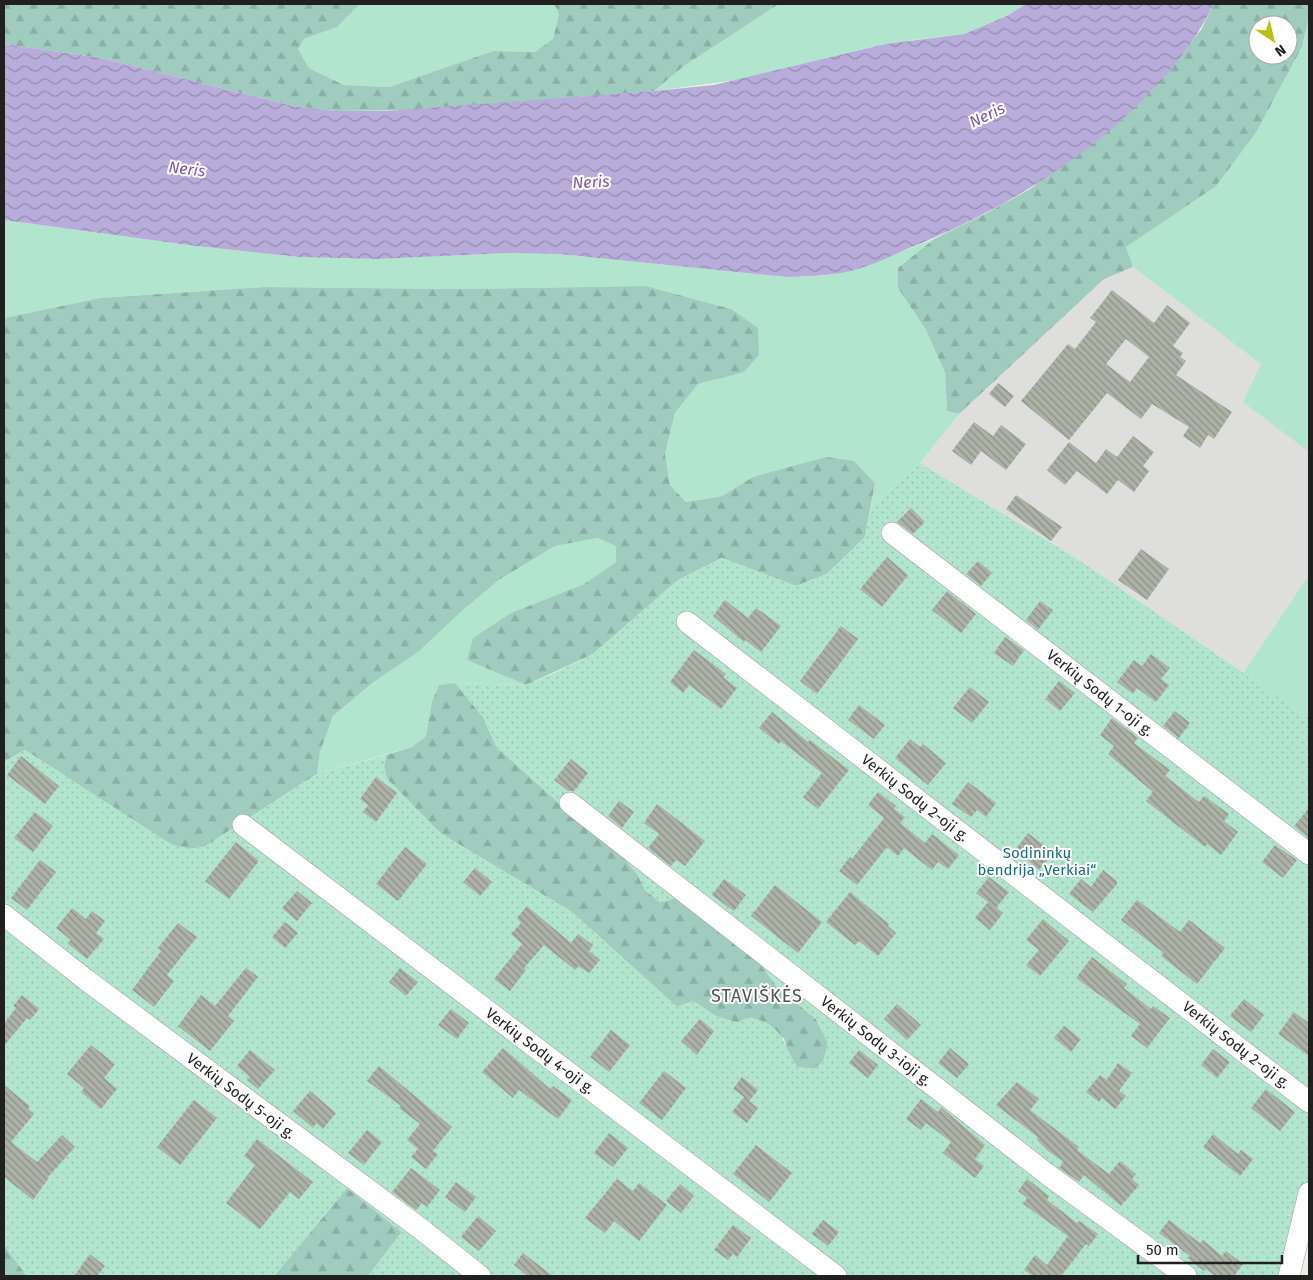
<svg xmlns="http://www.w3.org/2000/svg" width="1313" height="1280" font-family="'Fira Sans',sans-serif">
<defs>
<pattern id="forest-firs" width="22" height="20" patternUnits="userSpaceOnUse" patternTransform="scale(1.25)"><rect width="22" height="20" fill="#a0ccc0"/><path d="M5 1l3.5 6h-7zM16 11l3.5 6h-7z" fill="#8aafa5"/></pattern>
<pattern id="garden-dots" width="8" height="8" patternUnits="userSpaceOnUse" patternTransform="scale(1.25)"><rect width="8" height="8" fill="#b2e5ce"/><path d="M2 2h.1M6 6h.1" fill="none" stroke="#99c4b1" stroke-width="1.8" stroke-linecap="round"/></pattern>
<pattern id="water-waves" width="16" height="10" patternUnits="userSpaceOnUse" patternTransform="scale(1.25)"><rect width="16" height="10" fill="#b8acda"/><path d="M0 5q4-4 8 0t8 0" fill="none" stroke="#958cb0"/></pattern>
<pattern id="building-back-hatch" width="6" height="6" patternUnits="userSpaceOnUse" patternTransform="scale(1.25)"><rect width="6" height="6" fill="#acb2a6"/><path d="M-1 5l2 2M0 0l6 6M5-1l2 2" fill="none" stroke="#8c9087"/></pattern>
</defs>
<rect width="100%" height="100%" fill="#eaf0e7"/>
<!-- residential -->
<path fill="#dededd" d="M1133 267 1262 364 1244 402 1309 452V575L1243 673 1079 560 920 463 959 414 1104 279Z"/>
<!-- grass -->
<g fill="#b2e5ce">
<path d="M360 4H554L559 14 553 39 535 52 493 51 389 87 344 85 309 68 298 49 304 39 337 27Z"/>
<path d="M779 4H1026L1007 16 964 34 913 40 744 79 654 91 684 66Z"/>
<path d="M1309 17V452L1243 402 1261 364 1133 267 1126 247 1161 222 1257 131 1302 47Z"/>
<path d="M4 220 196 246 299 257 379 259 508 253 559 254 787 277 822 276 858 269 934 239 898 268V288L926 330 945 373 947 411 959 414 920 463 871 507 875 483 854 461 753 477 722 496 686 502 670 485 665 454 675 413 698 384 744 371 731 309 646 286 455 289 265 287 100 298 4 318Z"/>
<path d="M598 538 616 545V562L584 584 511 613 467 660 526 685 455 683 439 685 432 701 426 736 412 747 317 774 320 752 333 716 499 580 555 546Z"/>
<path d="M1309 575V718L1243 673Z"/>
</g>
<!-- forest -->
<g fill="url(#forest-firs)" fill-rule="evenodd">
<path d="M4 4H360L337 27 304 39 298 49 309 68 344 85 389 87 493 51 535 52 553 39 559 14 554 4H779L684 66 654 91 416 110 335 111 293 106 101 58 4 44Z"/>
<path d="M1214 4H1309V17L1302 47 1257 131 1216 186 1126 247 1133 267 1104 279 959 414 947 411 945 373 926 330 898 288V268L934 239 985 214 1030 189 1106 132 1139 102 1201 30ZM1258 25H1288V55H1258Z"/>
<path d="M646 286 731 309 758 328 759 355 744 372 698 384 675 413 665 454 670 485 686 502 722 496 753 477 826 457 854 461 875 483 865 537 827 574 796 586 722 558 678 580 593 654 526 685 467 660 473 638 511 613 584 584 616 562V546L598 538 555 546 499 580 464 609 419 651 374 682 333 716 320 752 317 774 204 847 189 849 171 845 25 750 4 762V318L100 298 265 287 455 289Z"/>
<path d="M455 683 483 717 497 748 618 850 637 874 646 891 689 892 728 920 778 988 816 1019 828 1043 823 1062 814 1069 797 1067 788 1053 784 1038 716 1016 693 1001 677 1007 572 912 440 833 387 779 384 767 386 755 412 747 426 736 432 701 439 685Z"/>
<path d="M347 1188 402 1232 368 1276H274Z"/>
<path d="M4 1245 27 1276H4Z"/>
</g>
<!-- garden -->
<path fill="url(#garden-dots)" d="M920 463 1079 560 1309 718V1235L1298 1276H368L402 1232 347 1188 274 1276H27L4 1245V762L25 750 171 844 189 849 204 847 317 774 386 755 384 767 387 779 440 833 572 912 677 1007 693 1001 716 1016 737 1023 748 1017C783 1024 781 1040 797 1067L814 1069 823 1062 828 1043 816 1019 778 988 728 920 690 893 661 903 646 891 637 874 618 850 563 807 497 748 483 717 455 683 526 685 550 675 593 654 678 580 722 558 796 586 827 574 865 537 871 507Z"/>
<!-- water -->
<path fill="url(#water-waves)" d="M1026 4H1214C1156 119 1023 203 907 249 891 256 875 264 858 269 835 276 811 276 787 277L559 254 508 253 379 259 299 257 196 246 4 220V44L101 58 293 106 335 111H386L654 91 714 85 886 44 964 34 1007 16Z"/>
<!-- building -->
<g fill="url(#building-back-hatch)" fill-rule="evenodd">
<path d="M1112 290 1154 323 1167 305 1190 323 1173 346 1183 353 1180 357 1186 361 1176 375 1232 412 1214 439 1208 435 1200 448 1183 436 1189 427 1152 404 1141 419 1107 393 1069 440 1021 401 1068 344 1075 349 1096 322 1090 318ZM1126 339 1149 357 1130 382 1106 364Z"/>
<path d="M998 383 1014 396 1005 407 989 394Z"/>
<path d="M974 422 993 436 1001 425 1026 444 1006 470 981 451 971 465 952 451Z"/>
<path d="M1133 436 1154 452 1143 466 1149 471 1134 492 1118 480 1107 494 1077 471 1065 485 1047 470 1069 442 1096 463 1106 449 1117 457Z"/>
<path d="M1016 495 1062 527 1051 541 1006 509Z"/>
<path d="M911 508 925 522 913 534 897 522Z"/>
<path d="M1141 549 1169 569 1147 600 1118 580Z"/>
<path d="M887 557 908 575 882 607 860 589Z"/>
<path d="M978 561 992 573 981 586 966 574Z"/>
<path d="M947 591 976 614 961 633 932 610Z"/>
<path d="M725 600 748 618 756 608 781 626 761 652 745 640 744 642 713 616Z"/>
<path d="M1040 601 1053 610 1038 630 1026 620Z"/>
<path d="M841 626 858 639 817 694 800 681Z"/>
<path d="M1005 637 1024 650 1013 666 994 653Z"/>
<path d="M694 650 726 674 723 677 737 688 721 709 689 685 683 693 670 682Z"/>
<path d="M1151 654 1170 668 1161 679 1169 685 1156 702 1137 688 1133 694 1117 682 1134 660 1142 666Z"/>
<path d="M1059 681 1075 693 1060 711 1045 699Z"/>
<path d="M970 687 989 702 972 723 953 708Z"/>
<path d="M859 705 885 725 874 739 848 720Z"/>
<path d="M1175 711 1190 723 1179 738 1163 726Z"/>
<path d="M772 712 808 742 810 740 849 770 818 809 803 797 822 773 781 741 779 744 759 728Z"/>
<path d="M1112 718 1138 738 1134 743 1170 770 1165 776 1199 802 1204 796 1229 814 1224 821 1238 832 1221 855 1207 844 1205 847 1146 801 1153 792 1108 754 1114 746 1100 735Z"/>
<path d="M910 739 920 747 923 744 946 763 928 785 895 758Z"/>
<path d="M21 756 59 786 45 804 7 775Z"/>
<path d="M571 759 588 773 574 791H568L554 780Z"/>
<path d="M376 777 397 793 376 822 363 812 368 805 360 799Z"/>
<path d="M968 782 996 803 986 817 977 810 971 817 952 804Z"/>
<path d="M878 792 896 806 894 809 905 817 900 823 925 843 932 834 959 855 948 869 938 862 932 870 904 848 898 856 887 847 857 885 839 871 850 857 852 859 884 818 868 805Z"/>
<path d="M619 801 634 812 622 828 608 816Z"/>
<path d="M657 804 705 841 685 866 676 860 671 866 648 848 659 834 644 823Z"/>
<path d="M1309 808V838L1294 826Z"/>
<path d="M35 812 53 826 33 852 14 838Z"/>
<path d="M1028 833 1047 848 1043 853 1049 858 1039 870 1015 850Z"/>
<path d="M236 842 259 861 229 899 205 881Z"/>
<path d="M1275 845 1297 860 1283 878 1262 862Z"/>
<path d="M405 847 427 864 398 901 376 884Z"/>
<path d="M40 860 56 872 27 910 11 898Z"/>
<path d="M475 868 492 882 480 896 463 882Z"/>
<path d="M1103 870 1117 881V884L1093 912 1069 894 1081 879 1091 887Z"/>
<path d="M989 877 1009 892 996 908 1003 913 990 930 975 918 988 902 976 893Z"/>
<path d="M724 879 746 895 734 911 712 895Z"/>
<path d="M775 885 822 922 798 953 751 916Z"/>
<path d="M297 891 312 903 297 921 282 908Z"/>
<path d="M850 892 889 924 888 926 896 933 878 956 859 941 855 945 826 922Z"/>
<path d="M1137 900 1180 932 1189 920 1225 948 1197 984 1161 956 1164 953 1121 920Z"/>
<path d="M527 906 571 943 578 934 593 945 589 951 600 960 589 973 578 966 575 970 544 945 524 968 526 970 510 991 494 979 522 944 511 934 521 923 517 918Z"/>
<path d="M72 908 86 919 92 911 105 921 96 933 104 939 87 959 67 943 71 940 56 928Z"/>
<path d="M1043 919 1069 941 1040 976 1026 965 1039 950 1026 940Z"/>
<path d="M285 922 298 933 285 948 272 937Z"/>
<path d="M178 923 197 937 167 975 174 981 154 1007 132 990 161 951 158 948Z"/>
<path d="M1092 957 1127 984 1124 988 1151 1009 1153 1006 1170 1018 1147 1048 1131 1036 1140 1024 1076 978Z"/>
<path d="M246 968 258 977 228 1016 234 1021 210 1051 178 1026 201 995 215 1006Z"/>
<path d="M400 968 418 982 406 996 389 982Z"/>
<path d="M22 995 39 1009 30 1020 27 1018 4 1046V1024L16 1008 13 1006Z"/>
<path d="M1244 999 1264 1015 1251 1032 1230 1016Z"/>
<path d="M897 1004 921 1025 907 1040 884 1019Z"/>
<path d="M451 1009 469 1023 457 1039 438 1025Z"/>
<path d="M1294 1012 1309 1023V1056L1278 1034Z"/>
<path d="M700 1019 714 1031 697 1055 681 1041Z"/>
<path d="M1064 1026 1081 1039 1071 1052 1054 1038Z"/>
<path d="M611 1030 630 1045 609 1072 590 1057Z"/>
<path d="M91 1045 115 1064 104 1078 117 1089 101 1109 81 1092 84 1088 67 1074Z"/>
<path d="M503 1048 550 1089 553 1086 572 1100 558 1119 519 1090 513 1098 482 1072Z"/>
<path d="M950 1048 969 1064 957 1078 938 1063Z"/>
<path d="M1213 1049 1230 1062 1217 1078 1201 1065Z"/>
<path d="M250 1050 275 1070 258 1089 247 1080 250 1077 237 1066Z"/>
<path d="M859 1050 878 1065 868 1078 849 1063Z"/>
<path d="M1118 1063 1132 1073 1119 1091 1126 1096 1115 1109 1102 1098 1099 1102 1086 1092 1100 1075 1107 1080Z"/>
<path d="M379 1066 452 1127 433 1151 438 1154 426 1169 411 1157 418 1149 407 1140 420 1124 399 1108 401 1106 367 1081Z"/>
<path d="M664 1071 686 1088 662 1120 639 1103Z"/>
<path d="M742 1077 758 1090 749 1101 758 1108 747 1123 732 1112 744 1097 733 1089Z"/>
<path d="M1017 1082 1039 1099 1030 1110 1079 1147 1077 1150 1109 1174 1120 1161 1136 1174 1132 1179 1139 1185 1121 1206 1084 1175 1079 1182 1059 1168 1064 1162 1048 1151 1037 1140 1039 1138 996 1105Z"/>
<path d="M4 1085 30 1106 28 1109 34 1114 11 1142 37 1162 62 1135 75 1147 47 1178 48 1179 33 1200 4 1177Z"/>
<path d="M1266 1089 1295 1112 1280 1131 1251 1108Z"/>
<path d="M310 1091 336 1113 323 1129 316 1123 313 1128 293 1111Z"/>
<path d="M921 1099 938 1112 941 1107 985 1145 975 1159 984 1166 975 1178 943 1153 951 1142 926 1123 921 1130 906 1119Z"/>
<path d="M194 1100 217 1118 180 1165 157 1147Z"/>
<path d="M367 1130 382 1142 364 1165 348 1153Z"/>
<path d="M609 1133 628 1148 613 1167 594 1153Z"/>
<path d="M1213 1134 1238 1154 1241 1150 1253 1159 1240 1176 1203 1147Z"/>
<path d="M257 1139 313 1182 299 1199 290 1192 260 1229 226 1203 255 1165 244 1156Z"/>
<path d="M756 1145 792 1173 769 1202 733 1174Z"/>
<path d="M411 1168 440 1190 427 1207 422 1203 416 1210 392 1192Z"/>
<path d="M617 1179 633 1191 639 1183 667 1205 639 1241 614 1221 605 1233 585 1218Z"/>
<path d="M1027 1179 1049 1196 1047 1200 1077 1223 1079 1221 1098 1234 1089 1246 1086 1244 1061 1276H1033L1024 1270 1035 1255 1047 1265 1068 1236 1023 1204 1027 1198 1018 1191Z"/>
<path d="M456 1182 476 1197 465 1212 445 1197Z"/>
<path d="M680 1184 694 1196 681 1213 666 1201Z"/>
<path d="M478 1216 496 1231 479 1251 461 1237Z"/>
<path d="M823 1220 839 1232 828 1246 812 1234Z"/>
<path d="M1169 1220 1200 1243 1203 1240 1222 1256 1226 1251 1243 1264 1234 1276H1215L1206 1269 1204 1271 1188 1258 1190 1256 1159 1233Z"/>
<path d="M733 1225 751 1238 737 1257 733 1254 728 1260 714 1250Z"/>
<path d="M523 1253 553 1276H528L514 1265Z"/>
<path d="M90 1254 105 1266 97 1276H74Z"/>
</g>
<g fill="none" stroke-linecap="round" stroke-linejoin="round">
<defs>
<g id="minor">
<path d="M892 533 1309 854"/>
<path d="M687 622 1309 1102"/>
<path d="M570 803 1047 1174 1186 1276"/>
<path d="M243 825 836 1276"/>
<path d="M4 915 85 979 421 1229 480 1276"/>
<path d="M1289 1276 1309 1193"/>
</g>
</defs>
<!-- minor casing -->
<use href="#minor" stroke="#9d9d9d" stroke-width="22"/>
<!-- minor -->
<use href="#minor" stroke="#fff" stroke-width="21"/>
</g>
<g text-anchor="middle" dominant-baseline="central" stroke-width="4" stroke-linejoin="round" paint-order="stroke">
<!-- street labels -->
<g font-size="15" fill="#202020" stroke="#fff">
<text transform="translate(1100 693) rotate(38)">Verkių Sodų 1-oji g.</text>
<text transform="translate(915 798) rotate(38)">Verkių Sodų 2-oji g.</text>
<text transform="translate(876 1041) rotate(38)">Verkių Sodų 3-ioji g.</text>
<text transform="translate(1236 1045) rotate(38)">Verkių Sodų 2-oji g.</text>
<text transform="translate(540 1051) rotate(37)">Verkių Sodų 4-oji g.</text>
<text transform="translate(241 1096) rotate(37)">Verkių Sodų 5-oji g.</text>
</g>
<!-- park labels -->
<g font-size="15" fill="#156b77" stroke="#fff">
<text x="1037" y="853">Sodininkų<tspan x="1037" dy="17">bendrija „Verkiai“</tspan></text>
</g>
<!-- water labels -->
<g font-size="16" font-style="italic" fill="#8153a9" stroke="#fff">
<text transform="translate(987 115) rotate(-26)">Neris</text>
<text transform="translate(187 169) rotate(7)">Neris</text>
<text transform="translate(591 182) rotate(-3)">Neris</text>
</g>
<!-- quarter labels -->
<g font-size="18" letter-spacing="1" fill="#535353" stroke="#fff">
<text x="757" y="996">STAVIŠKĖS</text>
</g>
</g>
<!-- border -->
<rect width="1313" height="1280" fill="none" stroke="#202020" stroke-width="10"/>
<!-- north arrow -->
<g transform="translate(1273 40) rotate(145)"><circle r="24" fill="#ffffff" stroke="#a6a6a6"/>
<path d="M0-4L9 19L0 12L-9 19Z" fill="#b9c010"/>
<text y="-8" font-size="14" font-weight="bold" text-anchor="middle" fill="#202020">N</text>
</g>
<!-- scale -->
<path d="M1138 1255v8h144v-8" fill="none" stroke="#202020" stroke-width="2.5"/>
<text x="1146" y="1255" font-size="15" fill="#202020" stroke="#ffffff" stroke-width="4" paint-order="stroke">50 m</text>
</svg>
